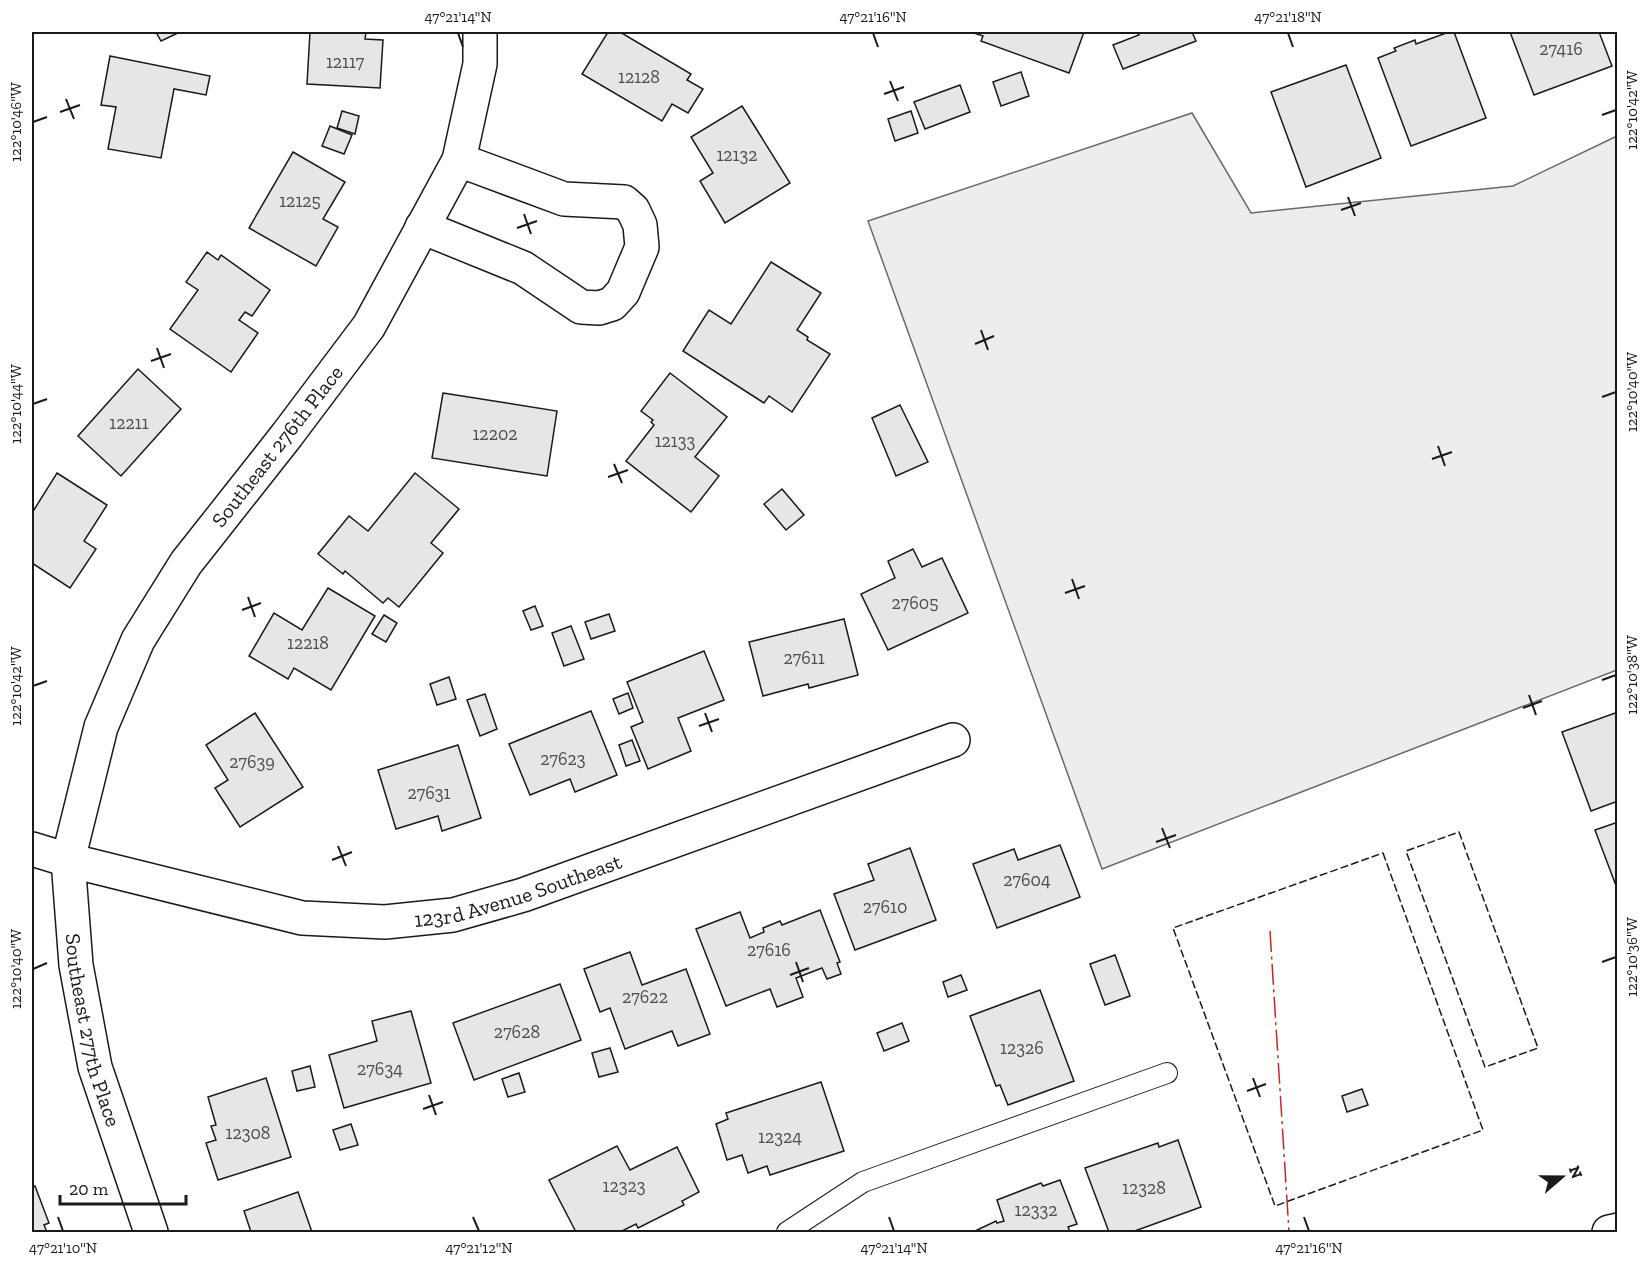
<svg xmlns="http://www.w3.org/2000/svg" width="1649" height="1264" font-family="'Zilla Slab',serif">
<rect width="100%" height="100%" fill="#fff"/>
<!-- built -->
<path fill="#ededed" stroke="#6a6a6a" stroke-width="1.5" d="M1192 113 1251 213 1513 186 1617 136V670L1102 869 868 221Z"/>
<!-- building -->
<g fill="#e6e6e6" stroke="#1a1a1a" stroke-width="1.5">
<path d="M156 32H180L161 41Z"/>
<path d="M310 32H366L365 39 383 40 380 88 307 84Z"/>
<path d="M608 32H620L691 74 687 80 703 89 688 113 672 104 662 121 582 74Z"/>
<path d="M971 32H1084L1069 73 981 41 983 36Z"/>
<path d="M1137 32H1192L1196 41 1123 69 1113 45 1139 35Z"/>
<path d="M1449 32H1454L1486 118 1411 146 1378 58 1396 51 1394 48 1415 40 1416 44Z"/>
<path d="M1510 32H1599L1612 66 1534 95Z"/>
<path d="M110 56 210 76 206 95 174 89 161 158 108 149 116 107 101 105Z"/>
<path d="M1346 65 1381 158 1306 187 1271 92Z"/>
<path d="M1021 72 1029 96 1001 106 993 82Z"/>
<path d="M960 85 970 112 925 129 914 102Z"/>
<path d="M742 106 790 183 725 223 700 181 713 173 691 137Z"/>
<path d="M342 111 359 116 355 134 337 128Z"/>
<path d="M911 111 918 133 895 141 888 119Z"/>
<path d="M330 126 352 135 344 154 322 146Z"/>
<path d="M293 152 345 182 323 219 338 227 316 266 249 228Z"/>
<path d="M207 252 218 260 221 255 270 290 252 316 245 312 239 320 258 333 231 372 170 329 198 290 186 282Z"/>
<path d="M771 262 821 293 797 330 808 337 807 340 830 354 792 412 769 396 764 403 683 351 709 310 731 324Z"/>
<path d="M138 369 181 409 121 476 78 436Z"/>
<path d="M670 373 727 417 695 457 719 476 691 512 626 461 654 425 651 422 653 420 641 411Z"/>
<path d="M443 393 557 411 547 476 432 458Z"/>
<path d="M900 405 928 462 896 476 872 418Z"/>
<path d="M57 473 107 505 84 541 96 549 70 588 32 563V513Z"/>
<path d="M415 473 459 509 431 543 443 553 399 607 388 598 383 603 345 571 343 574 318 554 349 516 368 531Z"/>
<path d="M782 489 804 515 786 530 764 504Z"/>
<path d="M913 549 922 567 942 558 968 613 888 650 861 594 895 578 888 561Z"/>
<path d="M328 588 375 616 331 690 294 668 288 679 249 656 274 613 302 630Z"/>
<path d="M535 606 543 626 531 630 523 611Z"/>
<path d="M609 614 615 631 591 639 585 622Z"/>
<path d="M384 615 397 623 386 642 372 634Z"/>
<path d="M844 619 858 675 809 688 808 684 763 696 749 642Z"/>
<path d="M571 626 584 659 564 666 552 633Z"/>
<path d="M704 651 724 700 678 718 691 751 648 769 631 727 643 722 627 682Z"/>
<path d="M449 677 456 699 437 705 430 684Z"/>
<path d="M628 693 633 708 619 714 613 699Z"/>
<path d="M485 694 497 729 480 736 467 700Z"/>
<path d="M591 711 617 775 575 792 570 779 530 795 509 744Z"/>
<path d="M1618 712V801L1591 811 1562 732Z"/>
<path d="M255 713 303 787 240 827 215 788 228 780 206 745Z"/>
<path d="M632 740 640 761 626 766 619 745Z"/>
<path d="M458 745 481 818 442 831 438 816 396 829 378 770Z"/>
<path d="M1618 822V891L1595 830Z"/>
<path d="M1060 845 1080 897 997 928 973 864 1014 849 1018 860Z"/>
<path d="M910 848 936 920 855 950 834 894 874 880 868 864Z"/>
<path d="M820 910 840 962 837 963 841 974 827 979 822 968 796 978 803 997 777 1007 770 989 726 1006 696 929 740 912 750 938 764 932 763 928 780 921 782 925Z"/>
<path d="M630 952 642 985 686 969 710 1034 678 1046 672 1031 625 1049 610 1008 600 1012 584 969Z"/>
<path d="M1115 955 1130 996 1105 1005 1090 964Z"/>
<path d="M961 975 967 990 948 997 943 982Z"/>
<path d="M560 984 581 1040 474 1080 453 1023Z"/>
<path d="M1040 990 1074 1081 1008 1105 1000 1085 996 1086 970 1016Z"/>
<path d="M411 1011 431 1083 344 1108 329 1055 377 1041 372 1021Z"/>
<path d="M902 1023 909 1041 884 1051 877 1033Z"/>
<path d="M610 1048 618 1072 599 1077 592 1053Z"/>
<path d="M310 1066 315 1087 297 1091 292 1071Z"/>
<path d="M519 1073 525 1092 508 1097 502 1079Z"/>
<path d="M266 1078 291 1157 218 1180 206 1143 216 1140 211 1126 216 1125 208 1097Z"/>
<path d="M821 1082 844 1151 770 1175 767 1166 748 1173 742 1155 727 1160 716 1124 728 1119 726 1113Z"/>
<path d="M1362 1089 1368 1105 1347 1112 1342 1096Z"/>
<path d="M351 1124 358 1145 340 1150 333 1130Z"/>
<path d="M1178 1140 1201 1207 1132 1232H1109L1085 1168 1158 1143 1159 1147Z"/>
<path d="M617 1146 630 1170 677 1147 699 1192 682 1201 684 1205 638 1228 636 1224 620 1232H576L549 1180Z"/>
<path d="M1060 1180 1077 1224 1068 1227 1070 1232H973L996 1221 997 1223 1004 1221 997 1200 1041 1183 1043 1186Z"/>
<path d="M35 1186 49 1223 44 1225 47 1232H32V1188Z"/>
<path d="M298 1192 312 1232H251L244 1211Z"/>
</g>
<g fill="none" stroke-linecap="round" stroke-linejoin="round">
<defs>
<path id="service" d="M787 1232 863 1182 1167 1073"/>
<g id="minor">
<path id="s1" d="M480 32V64L459 160 369 326 287 435 186 563 138 640 101 727 68 860 302 918 385 922 453 915 523 895 953 740"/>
<path d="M422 227 523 268 581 307 599 308 612 304 623 292 642 247 640 225 633 210 624 202 564 199 459 160"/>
<path id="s2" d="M32 849 68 860 76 965 95 1067 151 1232"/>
</g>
<path id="tertiary" d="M1609 1232 1618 1230"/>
</defs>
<!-- service casing -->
<use href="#service" stroke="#1a1a1a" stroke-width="22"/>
<!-- minor casing -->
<use href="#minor" stroke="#1a1a1a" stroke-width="36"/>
<!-- tertiary casing -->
<use href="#tertiary" stroke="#1a1a1a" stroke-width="36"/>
<!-- service -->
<use href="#service" stroke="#fff" stroke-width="20"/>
<!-- minor -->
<use href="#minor" stroke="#fff" stroke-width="33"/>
<!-- tertiary -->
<use href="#tertiary" stroke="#fff" stroke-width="33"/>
<!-- fence -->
<g stroke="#1a1a1a" stroke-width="1.5" stroke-dasharray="8 3" stroke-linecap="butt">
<path d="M1459 832 1538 1048 1485 1067 1406 851Z"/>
<path d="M1383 853 1483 1130 1275 1206 1173 928Z"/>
</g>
<!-- power -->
<path stroke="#c62828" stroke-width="1.5" stroke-dasharray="21 4.5 3 4.5" stroke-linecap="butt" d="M1270 931 1289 1232"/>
</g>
<!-- ticks -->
<path fill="none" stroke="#1a1a1a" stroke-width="2" d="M458 33 463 47M873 33 878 47M1288 33 1293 47M890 81 898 101M884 94 904 87M66 99 74 119M60 112 80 105M1602 115 1616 110M33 122 47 117M1348 197 1355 216M1341 210 1361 203M524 214 531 234M517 228 537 221M981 330 988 350M975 344 994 336M157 348 164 368M151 361 171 354M1602 397 1616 392M33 404 47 399M1438 446 1445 466M1432 459 1452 452M614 464 622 483M608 477 628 470M1072 579 1079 599M1065 593 1085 586M248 597 255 617M242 610 261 603M1602 680 1616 675M33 686 47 681M1529 695 1536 715M1523 708 1542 701M705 713 712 732M699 726 719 719M1162 828 1170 848M1156 842 1176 835M338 846 346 866M332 860 352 852M796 962 803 982M1602 962 1616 957M33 969 47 963M790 975 809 968M1253 1078 1260 1097M1247 1091 1266 1084M429 1095 436 1115M423 1109 443 1102M58 1217 63 1231M473 1217 479 1231M889 1217 894 1231M1304 1217 1309 1231"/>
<g text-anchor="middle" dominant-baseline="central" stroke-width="4.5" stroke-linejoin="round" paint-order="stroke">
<!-- number labels -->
<g font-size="18" fill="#4d4d4d">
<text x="1561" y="49">27416</text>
<text x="345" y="62">12117</text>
<text x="639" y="77">12128</text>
<text x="737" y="155">12132</text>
<text x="300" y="201">12125</text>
<text x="129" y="423">12211</text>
<text x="495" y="434">12202</text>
<text x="675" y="441">12133</text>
<text x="915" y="603">27605</text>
<text x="308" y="643">12218</text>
<text x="804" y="658">27611</text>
<text x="563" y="759">27623</text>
<text x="252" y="762">27639</text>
<text x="429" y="793">27631</text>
<text x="1027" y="880">27604</text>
<text x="885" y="907">27610</text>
<text x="769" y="950">27616</text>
<text x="645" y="997">27622</text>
<text x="517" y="1032">27628</text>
<text x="1022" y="1048">12326</text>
<text x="380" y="1069">27634</text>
<text x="248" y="1133">12308</text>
<text x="780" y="1137">12324</text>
<text x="624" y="1186">12323</text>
<text x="1144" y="1188">12328</text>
<text x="1036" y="1210">12332</text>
</g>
<!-- street labels -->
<g font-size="21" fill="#1a1a1a" stroke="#fff">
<text transform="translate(277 446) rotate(-52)">Southeast 276th Place</text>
<text stroke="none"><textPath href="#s1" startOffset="1402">123rd Avenue Southeast</textPath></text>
<text stroke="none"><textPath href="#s2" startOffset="210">Southeast 277th Place</textPath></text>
</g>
</g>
<!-- border -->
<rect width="1649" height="1264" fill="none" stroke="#ffffff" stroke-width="66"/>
<!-- north arrow -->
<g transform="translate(1562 1177) rotate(70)" stroke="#ffffff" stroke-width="4.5" paint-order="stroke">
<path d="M0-4.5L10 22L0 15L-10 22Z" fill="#1a1a1a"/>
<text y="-9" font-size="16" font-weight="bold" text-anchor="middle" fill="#1a1a1a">N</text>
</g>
<!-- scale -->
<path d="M60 1195v9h126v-9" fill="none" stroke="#1a1a1a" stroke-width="3"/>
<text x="69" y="1195" font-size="18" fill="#1a1a1a" stroke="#ffffff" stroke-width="4.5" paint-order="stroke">20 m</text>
<rect x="33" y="33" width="1583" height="1198" fill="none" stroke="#1a1a1a" stroke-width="2"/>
<g font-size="15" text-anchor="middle" fill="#1a1a1a">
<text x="458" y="22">47°21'14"N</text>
<text x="873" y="22">47°21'16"N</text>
<text x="1288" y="22">47°21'18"N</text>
<text transform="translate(1632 110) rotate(-90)" y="5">122°10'42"W</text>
<text transform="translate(16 122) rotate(-90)" y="5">122°10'46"W</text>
<text transform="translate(1632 392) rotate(-90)" y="5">122°10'40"W</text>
<text transform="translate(16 404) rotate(-90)" y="5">122°10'44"W</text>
<text transform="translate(1632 675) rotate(-90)" y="5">122°10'38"W</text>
<text transform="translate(16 686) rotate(-90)" y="5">122°10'42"W</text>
<text transform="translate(1632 957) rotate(-90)" y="5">122°10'36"W</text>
<text transform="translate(16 969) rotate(-90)" y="5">122°10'40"W</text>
<text x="63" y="1253">47°21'10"N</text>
<text x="479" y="1253">47°21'12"N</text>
<text x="894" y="1253">47°21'14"N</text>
<text x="1309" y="1253">47°21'16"N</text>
</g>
</svg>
